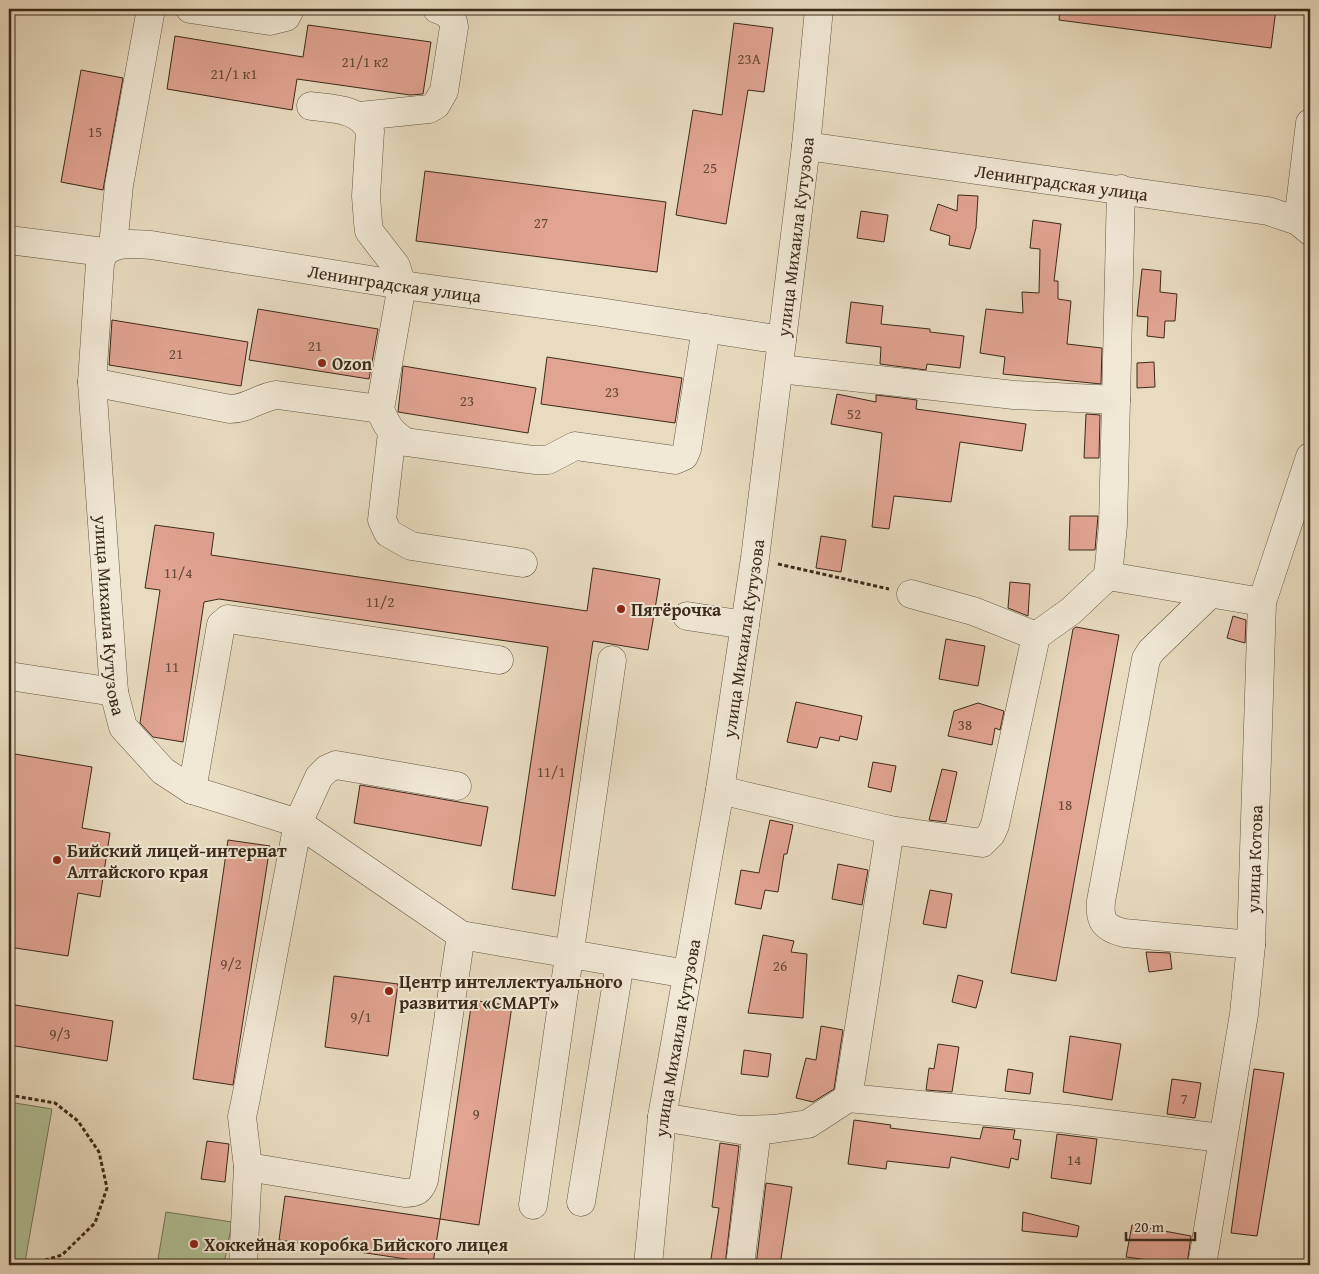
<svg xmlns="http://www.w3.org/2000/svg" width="1319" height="1274" font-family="'Gentium Book Plus',serif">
<rect width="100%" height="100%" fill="#e9dbc0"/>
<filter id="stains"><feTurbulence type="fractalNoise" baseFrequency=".004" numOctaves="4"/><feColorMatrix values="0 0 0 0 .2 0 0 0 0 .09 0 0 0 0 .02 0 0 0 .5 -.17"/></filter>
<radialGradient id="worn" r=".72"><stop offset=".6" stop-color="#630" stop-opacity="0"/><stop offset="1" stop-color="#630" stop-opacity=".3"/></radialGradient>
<!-- green -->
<g fill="#b1c196" stroke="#767658">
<path d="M9 1102 52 1109 25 1262 9 1259Z"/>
<path d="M166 1212 232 1222 224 1265H157Z"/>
</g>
<!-- building -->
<g fill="#e1a392" stroke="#3b2a1a">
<path d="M1060 9H1276L1271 48 1059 20Z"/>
<path d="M734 23 773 28 764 92 748 90 726 224 676 215 693 110 722 115Z"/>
<path d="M308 25 431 42 423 94 410 95 297 79 292 110 167 89 175 36 303 57Z"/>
<path d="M81 70 123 78 103 190 61 182Z"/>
<path d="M425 171 666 202 657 272 416 241Z"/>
<path d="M958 195 978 196 976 228 970 249 949 245 950 236 930 230 938 204 957 211Z"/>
<path d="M861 211 888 215 884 242 857 238Z"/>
<path d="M1033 220 1061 224 1054 281H1058V299L1071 301 1067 344 1102 348 1101 384 1003 374 1005 357 980 353 986 309 1023 313 1022 292 1039 293 1040 249 1030 248Z"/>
<path d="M1142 269 1161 271 1160 292 1177 294 1175 321H1165L1164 338 1147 336 1148 317 1137 316Z"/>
<path d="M851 302 883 306 881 324 930 329V332L964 336 960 368 927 364 926 370 880 364 881 347 846 343Z"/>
<path d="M258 309 378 329 369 379 249 360Z"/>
<path d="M112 320 248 342 241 386 109 365Z"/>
<path d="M547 357 682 378 675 423 541 404Z"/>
<path d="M1154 362 1155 387 1137 388V363Z"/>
<path d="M403 366 536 388 528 433 398 412Z"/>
<path d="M837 394 876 402V395L917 400 916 409 1026 424 1022 451 960 442 951 502 894 496 889 529 872 527 882 433 831 424Z"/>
<path d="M1086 414 1100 415 1099 458H1084Z"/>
<path d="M1070 516H1098L1095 550H1069Z"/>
<path d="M155 525 214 533 211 555 587 611 593 568 660 579 648 650 593 641 555 896 512 889 548 647 219 599 204 602 183 742 153 737 140 723 160 590 145 588Z"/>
<path d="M821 536 846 540 841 572 816 568Z"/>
<path d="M1010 582 1030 584 1028 616 1008 608Z"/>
<path d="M1233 616 1246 620 1245 643 1227 638Z"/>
<path d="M1076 627 1119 635 1056 981 1011 973 1073 629Z"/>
<path d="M946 639 985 646 978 686 939 679Z"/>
<path d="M796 702 862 716 857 740 840 736 839 741 820 737 817 748 787 742Z"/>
<path d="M978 703 1004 711 1000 730 995 728 992 745 948 736 954 711Z"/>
<path d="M9 753 92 767 82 828 110 833 100 897 78 893 68 956 9 947Z"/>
<path d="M873 762 896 766 891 792 868 787Z"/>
<path d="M942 769 957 772 946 822 929 820Z"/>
<path d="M360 785 488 807 481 846 354 823Z"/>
<path d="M770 820 793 825 787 854H784L778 892 765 890 761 909 735 904 741 870 759 873Z"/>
<path d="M228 840 270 846 233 1085 193 1079Z"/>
<path d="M838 864 868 870 862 905 832 899Z"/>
<path d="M930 890 952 894 946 928 923 924Z"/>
<path d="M763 935 794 941 791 952 807 954 803 1018 748 1013Z"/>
<path d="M1146 952 1170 953 1172 969 1149 972Z"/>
<path d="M958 975 983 981 976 1008 952 1002Z"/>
<path d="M334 976 398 984 388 1056 325 1047Z"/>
<path d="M472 1000 512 1006 479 1225 440 1219Z"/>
<path d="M9 1004 113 1021 107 1061 9 1045Z"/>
<path d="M821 1026 843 1030 834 1089 813 1102 796 1098 806 1058 816 1060Z"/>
<path d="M1070 1036 1121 1044 1112 1100 1063 1092Z"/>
<path d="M938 1044 959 1047 952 1092 926 1090 929 1068 934 1069Z"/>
<path d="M744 1050 771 1054 768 1077 741 1074Z"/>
<path d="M1008 1069 1033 1073 1030 1094 1005 1091Z"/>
<path d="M1254 1069 1284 1073 1257 1236 1231 1233Z"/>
<path d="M1172 1079 1201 1083 1195 1118 1167 1114Z"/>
<path d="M854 1120 891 1125 890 1128 980 1139 983 1127 1015 1130 1013 1139 1021 1140 1018 1160 1011 1158 1009 1168 951 1157 949 1168 887 1161 886 1169 848 1164Z"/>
<path d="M1057 1134 1097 1139 1091 1184 1051 1178Z"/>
<path d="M207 1141 229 1144 225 1182 201 1179Z"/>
<path d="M720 1143 739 1146 725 1265H710L719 1208 712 1207Z"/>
<path d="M766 1183 792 1187 780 1265H756Z"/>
<path d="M285 1196 440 1219 433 1263 279 1240Z"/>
<path d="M1023 1212 1079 1226 1077 1237 1022 1231Z"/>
<path d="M1132 1225 1191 1236 1187 1265 1126 1257Z"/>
</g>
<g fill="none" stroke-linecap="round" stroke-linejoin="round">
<defs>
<g id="minor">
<path d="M190 9 270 21 286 17 290 9"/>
<path d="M311 106C333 109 360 108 370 131L366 196 368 222 369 231 396 266 402 285 380 409C386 425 391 433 406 442L534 460H548L575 446 675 460 684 456 687 449 706 328"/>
<path d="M360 116 429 109 436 105 444 91 454 27C453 17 447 12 437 9"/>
<path id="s1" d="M806 146 1268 211 1298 221 1310 231"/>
<path d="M1298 221 1310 123"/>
<path id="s2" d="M9 240 104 252C119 241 134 244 151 245L402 285 600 312 782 340"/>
<path d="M113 246 119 185 151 9"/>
<path id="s3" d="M104 252 100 263 92 382 114 692 123 727 163 771 192 790 298 823 461 935 687 974"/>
<path d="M780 369 1014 395 1116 400 1121 189"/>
<path d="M92 382 230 409C247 409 260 397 277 395L380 409"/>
<path d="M1116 400 1113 525 1108 576 1262 602"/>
<path d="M392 433 382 520 388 533 411 546 523 563"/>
<path d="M911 594 973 611 1036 636"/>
<path d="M1210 594 1151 651 1146 659 1101 901C1099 922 1105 928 1124 933L1251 945"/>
<path d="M687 616 745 625"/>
<path d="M9 676 114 692"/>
<path d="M192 790 221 625 228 619 499 660"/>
<path d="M720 790 890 830 982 843 991 834 995 825 1036 636 1071 611 1108 576"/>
<path d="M848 1098 890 830"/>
<path d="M662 1117 740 1130 773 1129 808 1124 848 1098 1068 1119 1221 1138"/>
<path d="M248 1167 405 1193C416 1193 420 1191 424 1180L461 935"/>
<path d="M581 1202 620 963"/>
<path d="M533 1205 612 660"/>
<path d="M243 1265 248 1167 242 1117 246 1098 298 823 319 777 327 769 336 765 457 786"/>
<path id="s4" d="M648 1265 662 1117 720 790 755 558 806 146 819 9"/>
<path d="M740 1265 757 1131"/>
<path id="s5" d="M1202 1265 1244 1014 1251 945 1262 602 1310 457"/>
</g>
</defs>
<!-- minor casing -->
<use href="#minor" stroke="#665644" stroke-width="29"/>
<!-- path -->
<g stroke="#3b2a1a" stroke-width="3" stroke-dasharray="4 2.5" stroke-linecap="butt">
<path d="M778 564 889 589"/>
<path d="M9 1095 55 1103 78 1121 99 1152 107 1188 95 1223 62 1255 29 1265"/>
<path d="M9 1264 14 1265"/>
</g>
<!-- minor -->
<use href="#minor" stroke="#f1e8d6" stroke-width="28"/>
</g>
<!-- markers -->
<g fill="#8f2418" stroke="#f1e8d6" stroke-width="2">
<circle cx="322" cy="363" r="5"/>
<circle cx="621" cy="609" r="5"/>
<circle cx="57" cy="860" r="5"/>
<circle cx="389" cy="991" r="5"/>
<circle cx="194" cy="1244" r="5"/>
</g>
<g text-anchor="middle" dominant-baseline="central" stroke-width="4" stroke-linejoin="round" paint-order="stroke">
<!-- number labels -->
<g font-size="15" fill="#644838">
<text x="749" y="58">23А</text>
<text x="365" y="61">21/1 к2</text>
<text x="234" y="73">21/1 к1</text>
<text x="95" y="131">15</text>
<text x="710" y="167">25</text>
<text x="541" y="222">27</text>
<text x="315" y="345">21</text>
<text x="176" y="353">21</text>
<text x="612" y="391">23</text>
<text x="467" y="400">23</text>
<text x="854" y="413">52</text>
<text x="178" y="572">11/4</text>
<text x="380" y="601">11/2</text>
<text x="172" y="666">11</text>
<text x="965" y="724">38</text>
<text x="551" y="771">11/1</text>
<text x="1065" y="804">18</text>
<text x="231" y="963">9/2</text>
<text x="780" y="965">26</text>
<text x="361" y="1016">9/1</text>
<text x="60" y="1033">9/3</text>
<text x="1184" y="1098">7</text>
<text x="476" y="1113">9</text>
<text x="1074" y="1159">14</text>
</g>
<!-- street labels -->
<g font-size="18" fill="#3b2a1a" stroke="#f1e8d6">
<text stroke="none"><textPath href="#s1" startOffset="258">Ленинградская улица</textPath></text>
<text stroke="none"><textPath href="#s4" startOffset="1039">улица Михаила Кутузова</textPath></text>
<text stroke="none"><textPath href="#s2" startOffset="391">Ленинградская улица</textPath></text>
<text stroke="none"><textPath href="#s3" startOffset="365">улица Михаила Кутузова</textPath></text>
<text stroke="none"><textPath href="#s4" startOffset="634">улица Михаила Кутузова</textPath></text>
<text stroke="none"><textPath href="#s5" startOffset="410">улица Котова</textPath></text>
<text stroke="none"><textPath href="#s4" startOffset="229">улица Михаила Кутузова</textPath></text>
</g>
<!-- poi labels -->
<g font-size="18" font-weight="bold" fill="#3b2a1a" stroke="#f1e8d6" text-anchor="start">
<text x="332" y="363">Ozon</text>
<text x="631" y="609">Пятёрочка</text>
<text x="67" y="850">Бийский лицей-интернат<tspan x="67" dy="21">Алтайского края</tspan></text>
<text x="399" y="981">Центр интеллектуального<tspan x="399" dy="21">развития «СМАРТ»</tspan></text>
<text x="204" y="1244">Хоккейная коробка Бийского лицея</text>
</g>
</g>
<!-- margin -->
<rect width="1319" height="1274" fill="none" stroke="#e9dbc0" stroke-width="30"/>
<rect x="10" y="10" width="1299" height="1254" fill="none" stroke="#3b2a1a" stroke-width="2.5"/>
<rect x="15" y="15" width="1289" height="1244" fill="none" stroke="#3b2a1a"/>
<!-- scale -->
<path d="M1126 1232v8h69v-8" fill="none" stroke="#3b2a1a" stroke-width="2.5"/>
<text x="1134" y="1232" font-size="15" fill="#3b2a1a" stroke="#f1e8d6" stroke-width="4" paint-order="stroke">20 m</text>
<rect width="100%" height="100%" filter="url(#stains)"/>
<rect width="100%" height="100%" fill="url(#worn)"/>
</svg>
